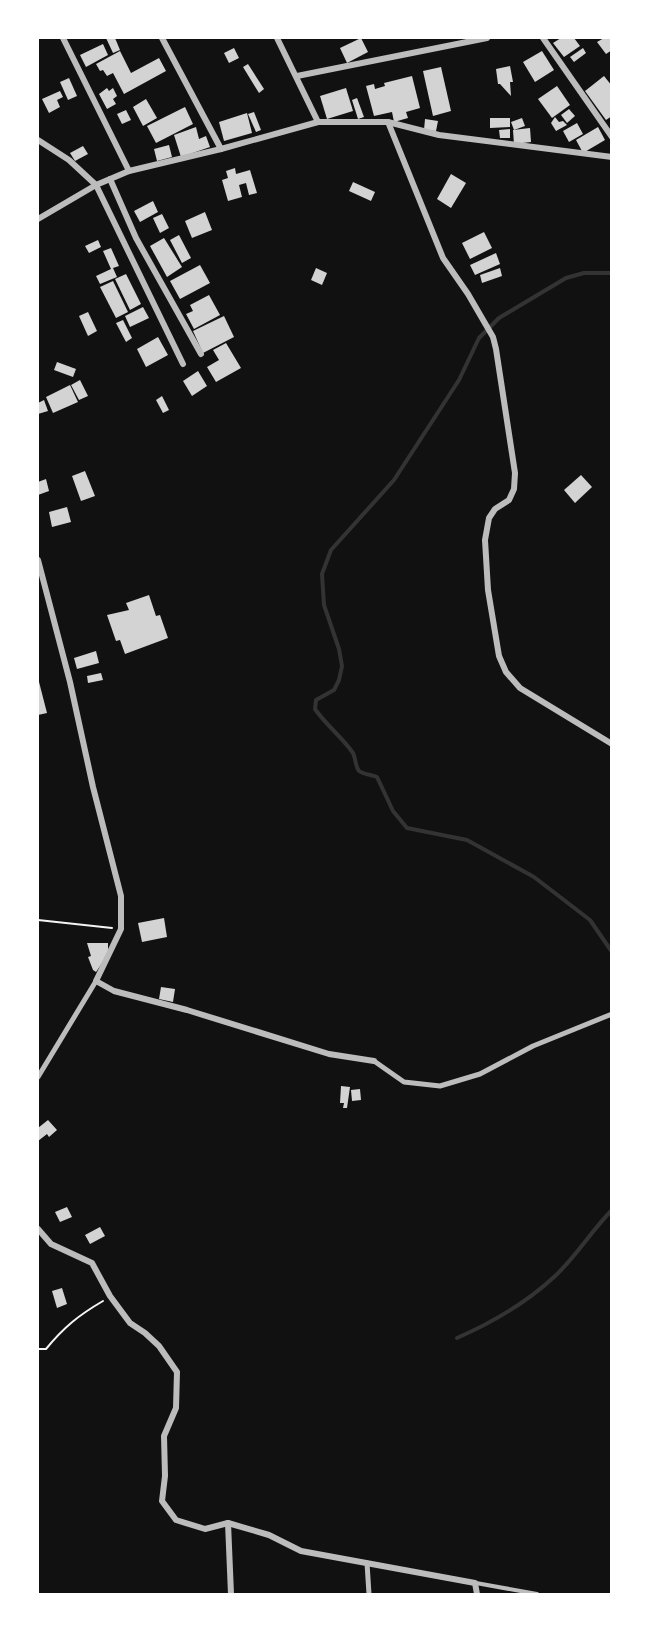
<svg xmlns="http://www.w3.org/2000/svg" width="649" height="1632" font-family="Raleway,sans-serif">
<rect width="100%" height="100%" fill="#111"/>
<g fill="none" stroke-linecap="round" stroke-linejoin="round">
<!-- stream -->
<g stroke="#333" stroke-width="4">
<path d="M612 273H584L566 278 499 318 479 338 459 380 394 480 331 550 322 574 324 605 339 649 342 666 339 680 334 690 316 700 315 709C326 725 342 737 353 753 356 759 355 766 359 771 363 774 372 775 377 777L393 811 407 828 467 840 534 877 590 920 612 952"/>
<path d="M457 1338C491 1323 526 1303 554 1277 576 1257 591 1231 612 1210"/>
</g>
</g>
<!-- building -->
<g fill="#d3d3d3">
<path d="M106 38H115L120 50 113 53Z"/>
<path d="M361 38 368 52 347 63 340 48Z"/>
<path d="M561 38H574L580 46 564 57 553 43Z"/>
<path d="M604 38H612V50L606 54 597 42Z"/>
<path d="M103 44 108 55 86 67 80 55Z"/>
<path d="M234 48 239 58 229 63 224 53Z"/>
<path d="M583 48 586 53 574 62 570 57Z"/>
<path d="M120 51 131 73 159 58 166 71 124 94 113 73 107 76 103 70 100 71 96 64Z"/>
<path d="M542 51 554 70 535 82 523 62Z"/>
<path d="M248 64 264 89 259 93 243 67Z"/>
<path d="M510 66 513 82H510L511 96 500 84H498L496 69Z"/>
<path d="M441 67 451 111 433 116 423 71Z"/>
<path d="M412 76 420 108 406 112 408 118 394 122 392 112 374 116 366 86 374 84 375 89 385 86 384 83Z"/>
<path d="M604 76 612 86V116L606 120 585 91Z"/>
<path d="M69 78 77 96 68 100 60 82Z"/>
<path d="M557 86 570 105 552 118 538 99Z"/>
<path d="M107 88 109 91 113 88 117 96 113 99 116 104 107 109 99 94Z"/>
<path d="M346 88 353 111 327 119 320 96Z"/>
<path d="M60 91 63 97 57 100 60 107 49 113 42 99Z"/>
<path d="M357 98 364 117 358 119 352 100Z"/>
<path d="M146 99 157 118 143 126 133 107Z"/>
<path d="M185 107 193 124 156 143 147 126Z"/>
<path d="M569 109 575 116 567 123 561 115Z"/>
<path d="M126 110 131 120 122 124 117 114Z"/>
<path d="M254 112 261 130 256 132 248 114Z"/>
<path d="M247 113 252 133 224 141 219 122Z"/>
<path d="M555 117 559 122 563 121 567 125 556 131 551 123Z"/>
<path d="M490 118H510V127L490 128Z"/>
<path d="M522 118 525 126 514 130 511 122Z"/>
<path d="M425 119 438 121 436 131 424 130Z"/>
<path d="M577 123 583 134 569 142 563 131Z"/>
<path d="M196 127 199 139 206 136 210 147 181 157 174 135Z"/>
<path d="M598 127 605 140 583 153 576 140Z"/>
<path d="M530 128 531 142 514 144 513 130Z"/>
<path d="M510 129V138H500L499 130Z"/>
<path d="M169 145 172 157 157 161 154 149Z"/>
<path d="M83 146 88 154 75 161 70 153Z"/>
<path d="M235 168 236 174 250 170 257 193 249 195 246 183 239 185 242 197 228 201 222 180 228 178 226 171Z"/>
<path d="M451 174 466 183 451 208 437 199Z"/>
<path d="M353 182 375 192 371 201 349 191Z"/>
<path d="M153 201 158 212 140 222 134 211Z"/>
<path d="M205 212 212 230 192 238 185 221Z"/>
<path d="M162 214 169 228 160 233 153 218Z"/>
<path d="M484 232 492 248 470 259 462 243Z"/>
<path d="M179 235 191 258 182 263 170 240Z"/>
<path d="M164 238 182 267 167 277 150 246Z"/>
<path d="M98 240 101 247 89 253 85 246Z"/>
<path d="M111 248 119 266 113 268 117 277 100 284 96 276 111 269 103 251Z"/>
<path d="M496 253 500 264 475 275 470 265Z"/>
<path d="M200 265 210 283 180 299 170 281Z"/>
<path d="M316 268 327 273 322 285 311 280Z"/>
<path d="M500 268 502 276 482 283 480 275Z"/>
<path d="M126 274 141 304 130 310 115 279Z"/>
<path d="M113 281 128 312 116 318 100 287Z"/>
<path d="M209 295 220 315 194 329 186 314 193 311 190 305Z"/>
<path d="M143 307 149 318 130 327 125 316Z"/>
<path d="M88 312 97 331 88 336 79 316Z"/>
<path d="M224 316 234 337 203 353 193 331Z"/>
<path d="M123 320 132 338 126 342 116 323Z"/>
<path d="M158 337 168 355 146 367 137 349Z"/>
<path d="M226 343 241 368 216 382 207 367 219 360 213 350Z"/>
<path d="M57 362 76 369 73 377 54 370Z"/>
<path d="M198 371 207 386 192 396 183 381Z"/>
<path d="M80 380 88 396 79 400 71 385Z"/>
<path d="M70 385 78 402 53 413 46 397Z"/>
<path d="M162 396 169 410 163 413 156 400Z"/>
<path d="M44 400 48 411 38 414V403Z"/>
<path d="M85 471 95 496 81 501 72 476Z"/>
<path d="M581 475 592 487 575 503 564 490Z"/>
<path d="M46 479 49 491 38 495V482Z"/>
<path d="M67 507 71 522 52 527 49 512Z"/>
<path d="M149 595 156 616 160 615 168 638 125 654 120 640 116 641 107 615 129 610 126 603Z"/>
<path d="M96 651 99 663 77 669 74 658Z"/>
<path d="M101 673 103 680 88 683 87 676Z"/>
<path d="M38 678 47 713 38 715Z"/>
<path d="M164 918 167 937 142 942 138 923Z"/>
<path d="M87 943H108V954L96 972 93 970 88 957 91 956Z"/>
<path d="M161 987 175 989 173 1002 159 999Z"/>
<path d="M341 1086 350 1087 347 1108H343L344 1103H340Z"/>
<path d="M360 1089 361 1100 352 1101 351 1090Z"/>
<path d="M48 1120 57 1130 49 1137 47 1134 38 1141V1128Z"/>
<path d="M67 1207 72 1217 60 1222 55 1212Z"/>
<path d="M100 1227 105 1236 90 1244 85 1235Z"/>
<path d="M62 1288 67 1304 57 1308 52 1291Z"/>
</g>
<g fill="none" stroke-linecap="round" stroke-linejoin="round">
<!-- path -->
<g stroke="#f5f5f5" stroke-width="2">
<path d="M38 920 112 928"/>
<path d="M38 1349H46C64 1327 79 1315 103 1301"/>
</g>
<!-- service -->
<path stroke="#bcbcbc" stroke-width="4" d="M476 1583 537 1594"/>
<!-- pedestrian -->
<g stroke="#bcbcbc" stroke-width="5">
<path d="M374 1061 404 1082 440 1086 480 1074 533 1046 612 1014"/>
<path d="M38 1077 96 981"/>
<path d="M367 1563 369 1594"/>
</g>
<!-- minor -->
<g stroke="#bcbcbc" stroke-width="6">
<path d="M63 38 129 171"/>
<path d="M162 38 221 149"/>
<path d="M277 38 318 122"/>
<path d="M543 38 612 137"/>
<path d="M297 76 487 38"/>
<path d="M388 122 443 258 468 294 493 337 496 349 515 473 514 489 509 500 495 509 489 518 485 540 488 590 499 656 506 672 520 688 612 744"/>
<path d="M38 140 69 160 96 185 183 364"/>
<path d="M110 179 136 238 201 354"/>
<path d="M38 219 96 185 129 171 221 149 318 122H388L439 135 612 157"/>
<path d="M38 560 70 682 93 787 121 896V929L96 981 114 991 187 1010 329 1054 374 1061"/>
<path d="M38 1229 51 1244 92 1263 110 1296 130 1323 145 1333 159 1346 177 1372 176 1408 164 1436 165 1476 162 1501 176 1520 205 1529 228 1523 269 1535 301 1551 475 1583 477 1594"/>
<path d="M228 1523 231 1594"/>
</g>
</g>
<!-- border -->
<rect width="649" height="1632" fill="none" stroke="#ffffff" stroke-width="78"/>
</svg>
